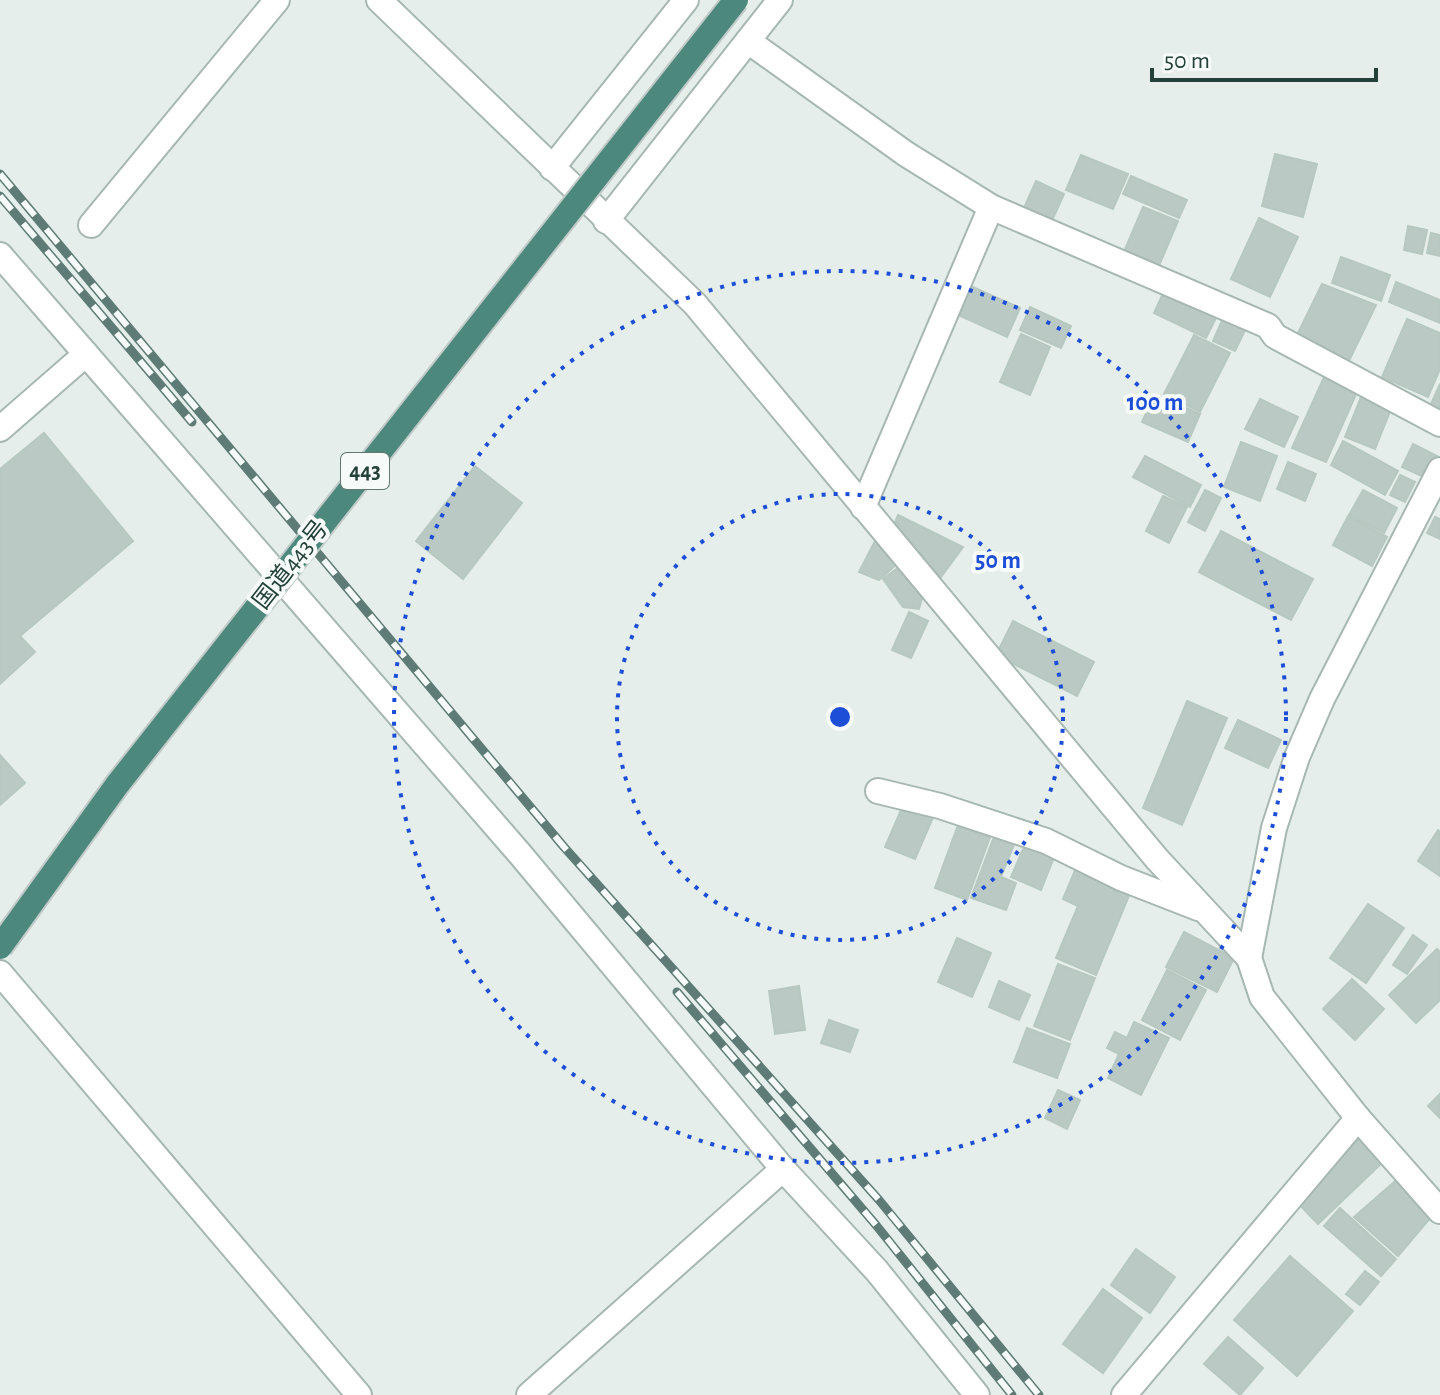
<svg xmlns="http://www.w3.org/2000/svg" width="1440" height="1395" font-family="'Alegreya Sans','Noto Sans JP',sans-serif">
<rect width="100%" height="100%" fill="#e5eeea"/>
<!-- building -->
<g fill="#bac9c3" stroke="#b7c8c1" stroke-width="2">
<path d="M1275 154 1317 164 1303 217 1262 206Z"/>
<path d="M1081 155 1128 174 1113 209 1066 190Z"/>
<path d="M1131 176 1187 200 1179 218 1123 194Z"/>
<path d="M1036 181 1064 194 1051 223 1023 210Z"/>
<path d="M1143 207 1178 221 1158 268 1123 254Z"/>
<path d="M1259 218 1298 237 1270 297 1231 279Z"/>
<path d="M1408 226 1427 230 1422 254 1404 250Z"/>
<path d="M1431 233 1440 235V256L1427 253Z"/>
<path d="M1341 257 1390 275 1381 301 1332 283Z"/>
<path d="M1396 282 1440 300V323L1389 302Z"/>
<path d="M1322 284 1376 305 1348 363 1296 337Z"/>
<path d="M968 285 1020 308 1007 337 956 314Z"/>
<path d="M1165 289 1218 314 1206 338 1154 313Z"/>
<path d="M1030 307 1071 326 1061 348 1020 330Z"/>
<path d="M1224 316 1247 326 1235 351 1213 341Z"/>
<path d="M1407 319 1440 333V369L1428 397 1382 377Z"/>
<path d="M1021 334 1050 347 1030 395 1000 382Z"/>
<path d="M1194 335 1230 353 1200 412 1164 394Z"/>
<path d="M1324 377 1357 392 1326 462 1292 448Z"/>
<path d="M1440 384V410L1430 406Z"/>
<path d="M1155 394 1200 414 1188 442 1142 422Z"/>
<path d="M1361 397 1391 409 1375 449 1345 437Z"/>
<path d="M1260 399 1298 417 1284 447 1245 429Z"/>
<path d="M44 433 133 541 20 636 35 652 0 684V469Z"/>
<path d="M1343 441 1398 471 1385 495 1331 465Z"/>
<path d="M1241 442 1277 456 1260 501 1224 487Z"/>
<path d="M1413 444 1437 456 1426 478 1402 467Z"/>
<path d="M1145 456 1201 485 1190 507 1133 477Z"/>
<path d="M1288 462 1316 474 1305 501 1277 489Z"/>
<path d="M475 466 522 503 463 579 416 541Z"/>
<path d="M1400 475 1415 482 1405 502 1390 495Z"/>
<path d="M1205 490 1221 498 1205 531 1188 522Z"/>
<path d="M1363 490 1397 508 1384 533 1349 515Z"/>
<path d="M1163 496 1187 507 1169 543 1146 531Z"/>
<path d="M898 515 963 547 941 577 892 530Z"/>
<path d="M1348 516 1387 537 1372 566 1333 545Z"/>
<path d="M1435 517 1440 519V539L1427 533Z"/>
<path d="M1221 531 1313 579 1291 620 1199 572Z"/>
<path d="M876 539 898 563 879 580 859 572Z"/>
<path d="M903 564 924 592 919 609 903 607 883 579Z"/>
<path d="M909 612 928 621 911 658 892 650Z"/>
<path d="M1013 621 1094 662 1077 696 996 655Z"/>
<path d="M1187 701 1227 718 1182 825 1143 808Z"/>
<path d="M1238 720 1281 740 1268 768 1225 748Z"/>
<path d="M0 755 25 783 0 805Z"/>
<path d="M904 803 934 815 915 859 885 847Z"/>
<path d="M958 825 990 837 967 900 935 888Z"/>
<path d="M1438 830 1440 832V876L1418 861Z"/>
<path d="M995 834 1015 842 1001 877 1016 883 1006 910 971 898Z"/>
<path d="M1026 842 1055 855 1041 890 1011 877Z"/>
<path d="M1076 868 1131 891 1096 975 1056 958 1078 906 1063 899Z"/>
<path d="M1368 904 1404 928 1366 983 1330 958Z"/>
<path d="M1184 932 1234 958 1217 992 1166 967Z"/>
<path d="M1413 935 1427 945 1407 974 1393 965Z"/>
<path d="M957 938 991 953 972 997 938 982Z"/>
<path d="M1437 949 1440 952V1000L1416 1023 1389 995Z"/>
<path d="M1058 964 1095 978 1070 1040 1034 1026Z"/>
<path d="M1167 970 1206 990 1180 1040 1142 1020Z"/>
<path d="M1352 979 1384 1009 1355 1040 1323 1009Z"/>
<path d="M999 981 1030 995 1019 1020 989 1007Z"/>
<path d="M799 986 805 1030 775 1034 769 991Z"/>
<path d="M829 1020 858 1030 850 1052 821 1043Z"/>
<path d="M1134 1022 1169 1038 1141 1095 1108 1078 1119 1054 1107 1048 1115 1032 1127 1038Z"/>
<path d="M1027 1028 1070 1044 1057 1078 1014 1062Z"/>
<path d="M1058 1090 1080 1100 1067 1129 1045 1118Z"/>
<path d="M1440 1094V1118L1428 1106Z"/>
<path d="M1363 1136 1385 1160 1318 1224 1296 1201Z"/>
<path d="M1401 1176 1432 1216 1398 1256 1354 1217Z"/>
<path d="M1340 1208 1396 1259 1381 1276 1324 1226Z"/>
<path d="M1136 1249 1175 1277 1150 1313 1111 1285Z"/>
<path d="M1290 1256 1353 1311 1297 1376 1234 1320Z"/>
<path d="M1365 1271 1379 1282 1360 1305 1346 1294Z"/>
<path d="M1103 1289 1142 1318 1103 1373 1063 1344Z"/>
<path d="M1228 1337 1263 1368 1240 1395 1204 1364Z"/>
</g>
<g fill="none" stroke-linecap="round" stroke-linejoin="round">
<defs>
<g id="minor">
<path d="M379 0 695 304 1157 859 1249 958 1262 997 1358 1118 1440 1211"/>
<path d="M748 41 906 154 991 207 1268 326 1275 336 1440 424"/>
<path d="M552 168 686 0"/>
<path d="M606 221 780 0"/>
<path d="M91 225 277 0"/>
<path d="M0 255 86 354 0 429"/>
<path d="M86 354 520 854 783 1169 877 1271 977 1395"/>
<path d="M863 507 991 207"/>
<path d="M878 791 940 806 1046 841 1121 878 1198 908"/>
<path d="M1249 958 1274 828 1297 757 1322 699 1440 470"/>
<path d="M0 973 359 1395"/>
<path d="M529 1395 783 1169"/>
<path d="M1124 1395 1358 1118"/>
</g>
</defs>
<!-- minor casing -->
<use href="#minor" stroke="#a7b7b1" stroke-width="28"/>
<!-- minor -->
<use href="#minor" stroke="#fff" stroke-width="24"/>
<defs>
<g id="rail">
<path d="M0 174 564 847 879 1200 1039 1395"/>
<path d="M0 196 192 422"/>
<path d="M677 992 876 1225 1012 1395"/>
</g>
</defs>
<!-- rail casing -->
<use href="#rail" stroke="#5e7c75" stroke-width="9"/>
<!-- rail -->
<use href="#rail" stroke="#f6faf8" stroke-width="6" stroke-dasharray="18" stroke-linecap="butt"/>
<defs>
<path id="trunk-bridge" d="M0 947 117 785 736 0"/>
</defs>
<!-- trunk-bridge casing -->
<use href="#trunk-bridge" stroke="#c1cac8" stroke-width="28" stroke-linecap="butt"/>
<!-- trunk-bridge -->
<use href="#trunk-bridge" stroke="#4c897c" stroke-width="24"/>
</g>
<!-- distance rings -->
<g fill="none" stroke="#1d4ed8" stroke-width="4" stroke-dasharray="4 8">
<circle cx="840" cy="717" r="223"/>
<circle cx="840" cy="717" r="446"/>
</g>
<g text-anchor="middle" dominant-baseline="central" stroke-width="8" stroke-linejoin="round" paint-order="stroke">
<!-- shield labels -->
<rect fill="#f6faf8" stroke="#627872" stroke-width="2" x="341" y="453" width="48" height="36" rx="6"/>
<g font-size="22" font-weight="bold" fill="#234139">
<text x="365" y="471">443</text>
</g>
<!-- street labels -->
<g font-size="24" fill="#234139" stroke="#f6faf8">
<text transform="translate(291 565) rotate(-52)">国道443号</text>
</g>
</g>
<circle cx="840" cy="717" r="12" fill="#1d4ed8" stroke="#f6faf8" stroke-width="4"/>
<g font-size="24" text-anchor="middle" font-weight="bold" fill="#1d4ed8" stroke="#f6faf8" stroke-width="8" stroke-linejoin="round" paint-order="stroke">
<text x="1155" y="410">100 m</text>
<text x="998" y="568">50 m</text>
</g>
<!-- scale -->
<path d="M1152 68v12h224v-12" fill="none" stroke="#234139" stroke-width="4"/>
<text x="1164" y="68" font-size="24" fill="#234139" stroke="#f6faf8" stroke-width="6" paint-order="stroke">50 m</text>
</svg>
